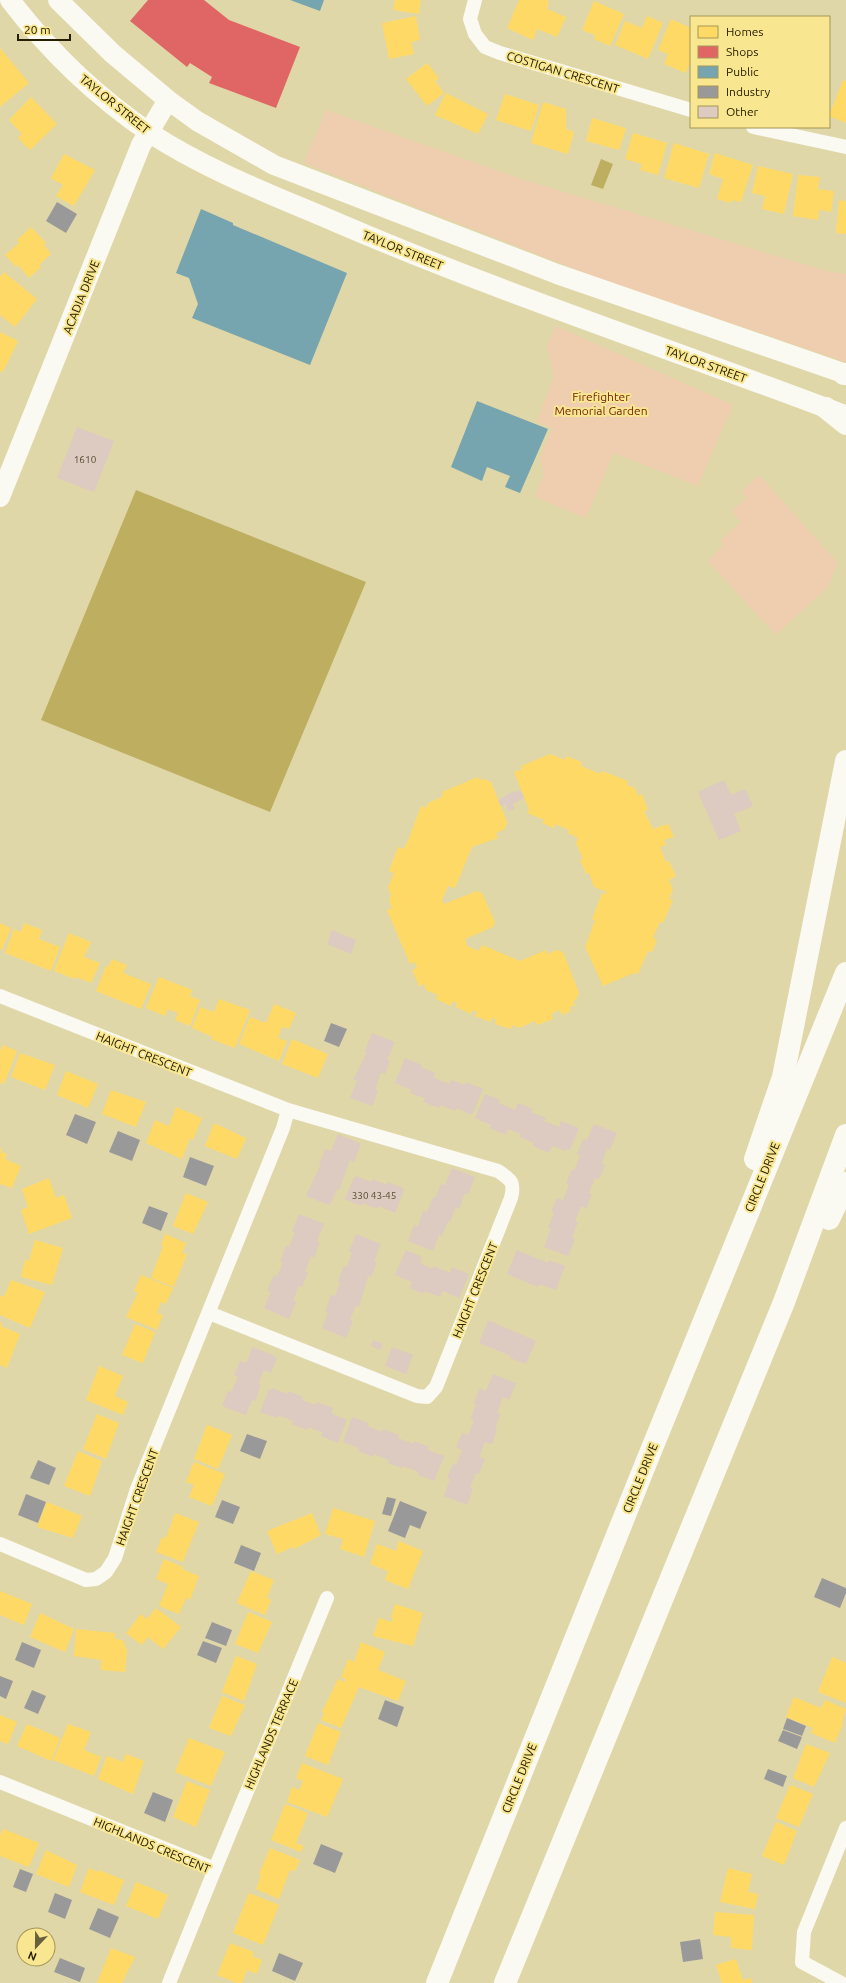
<svg xmlns="http://www.w3.org/2000/svg" width="846" height="1983" font-family="Ubuntu,sans-serif">
<rect width="100%" height="100%" fill="#e0d7a8"/>
<!-- green -->
<g fill="#efcdaf">
<path d="M326 110 524 180 826 271 846 274V362L593 276 304 163Z"/>
<path d="M556 326 733 405 698 486 614 453 586 518 535 497 544 474 540 457 552 428 537 422 554 376 547 346Z"/>
<path d="M759 475 837 562 829 586 776 635 708 561 724 545 720 541 741 522 732 511 746 498 741 492Z"/>
</g>
<!-- water -->
<g fill="#beae5f">
<path d="M601 159 613 164 603 189 591 185Z"/>
<path d="M136 490 366 582 270 812 41 720Z"/>
</g>
<!-- homes -->
<g fill="#ffd966">
<path d="M395 0H421L419 14 393 10Z"/>
<path d="M519 0H546L549 1 547 9 566 17 557 37 537 29 533 40 507 28Z"/>
<path d="M594 1 624 14 610 46 594 39 595 35 582 30Z"/>
<path d="M416 16 420 40 411 42 414 54 389 59 382 23Z"/>
<path d="M647 16 663 23 648 59 615 45 625 21 642 28Z"/>
<path d="M671 19 691 28V45L689 50 691 51V61L686 73 664 64 668 54 658 50Z"/>
<path d="M0 48 29 83 0 107Z"/>
<path d="M427 63 439 78 435 81 444 93 427 106 406 79Z"/>
<path d="M843 80 846 81V123L829 116Z"/>
<path d="M446 93 488 114 478 134 435 115Z"/>
<path d="M505 94 539 105 531 131 496 120Z"/>
<path d="M31 97 57 124 30 150 18 138 22 134 9 120Z"/>
<path d="M543 102 566 109V129L574 132 568 154 531 143Z"/>
<path d="M592 118 626 128 619 150 586 141Z"/>
<path d="M633 133 667 143 658 175 640 170 642 164 625 159Z"/>
<path d="M674 143 709 154 699 188 664 178Z"/>
<path d="M715 153 753 165 741 202 732 200 731 203 717 199 723 179 709 174Z"/>
<path d="M64 154 95 170 74 206 56 196 63 185 51 178Z"/>
<path d="M758 166 793 174 784 214 762 209 765 196 752 193Z"/>
<path d="M798 175 820 177 818 189 834 191 831 212 819 210 818 220 793 216Z"/>
<path d="M839 200 846 201V234L836 233Z"/>
<path d="M31 227 46 243 44 245 51 254 39 265 41 267 29 278 18 265 16 267 5 255 19 243 17 240Z"/>
<path d="M4 272 37 299 15 327 0 315V277Z"/>
<path d="M0 332 18 341 3 372 0 371Z"/>
<path d="M550 754 565 760 566 756 582 762 581 766 601 774 602 771 628 781 627 785 635 788 638 796 642 794 648 810 644 811 653 829 668 824 674 837 664 840 666 845 660 847 666 862 669 861 676 876 669 880 673 890 669 899 673 900 663 923 660 922 653 938 657 940 652 952 648 951 638 974 634 973 603 986 585 947 595 920 592 919 602 893 606 894 607 892 594 887 589 873 586 874 580 860 583 859 576 843 578 838 568 833 569 830 555 824 554 828 542 823 544 820 527 813 529 810 514 772 522 769 521 766Z"/>
<path d="M478 777 480 780 484 779 491 782 507 822 505 829 496 833 498 838 472 847 455 888 448 886 442 900 444 904 477 891 482 893 495 922 493 927 465 939 467 946 479 951 482 945 520 961 546 950 548 954 557 950 563 952 579 993 576 1000 573 1001 575 1005 570 1007 571 1011 562 1015 560 1010 551 1014 553 1019 537 1025 535 1021 519 1028 512 1025 511 1029 495 1024 496 1019 492 1018 491 1022 475 1016 477 1012 472 1010 471 1014 456 1007 457 1003 453 1001 451 1006 436 999 438 995 426 990 424 984 419 986 412 970 417 968 415 962 410 964 387 910 392 908 389 901 391 895 388 887 394 873 389 871 398 847 404 849 409 838 421 806 426 808 428 803 442 797 441 796 443 795 442 792Z"/>
<path d="M0 923 11 928 2 950 0 949Z"/>
<path d="M24 923 42 930 39 939 60 947 51 971 5 953 14 929 21 932Z"/>
<path d="M69 933 91 942 84 957 100 963 91 983 76 977 75 979 54 971Z"/>
<path d="M112 959 127 965 123 973 151 984 141 1009 96 991 106 966 108 967Z"/>
<path d="M159 977 192 990 190 996 200 1000 190 1026 175 1020 178 1013 168 1009 165 1016 146 1008Z"/>
<path d="M219 999 250 1010 235 1048 211 1039 213 1037 192 1028 200 1007 214 1012Z"/>
<path d="M274 1004 296 1013 289 1029 282 1027 278 1038 287 1041 279 1061 239 1044 250 1017 266 1023Z"/>
<path d="M292 1039 328 1054 318 1078 282 1064Z"/>
<path d="M3 1045 17 1051 4 1084 0 1083V1051Z"/>
<path d="M20 1053 55 1065 45 1090 11 1077Z"/>
<path d="M66 1071 98 1084 88 1108 57 1095Z"/>
<path d="M111 1090 146 1102 136 1127 102 1114Z"/>
<path d="M176 1107 202 1118 193 1140 190 1138 182 1159 146 1143 155 1120 169 1126Z"/>
<path d="M214 1123 246 1138 237 1159 205 1146Z"/>
<path d="M0 1148 2 1149 1 1152 7 1154 5 1159 21 1166 12 1188 0 1184Z"/>
<path d="M49 1178 56 1198 64 1195 72 1218 29 1234 21 1210 28 1207 22 1189Z"/>
<path d="M186 1193 208 1202 193 1234 173 1226Z"/>
<path d="M165 1234 186 1243 182 1253 187 1254 174 1287 151 1278 163 1246 161 1245Z"/>
<path d="M35 1240 63 1248 52 1285 21 1277 25 1260 29 1261Z"/>
<path d="M141 1275 173 1288 166 1304 161 1302 157 1313 163 1315 157 1330 126 1317 138 1293 134 1291Z"/>
<path d="M11 1280 45 1292 30 1328 0 1315V1295L4 1297Z"/>
<path d="M0 1322 2 1323 1 1326 20 1334 7 1368 0 1365Z"/>
<path d="M135 1324 155 1332 143 1363 122 1355Z"/>
<path d="M99 1366 123 1376 115 1396 128 1402 123 1415 86 1400Z"/>
<path d="M97 1414 119 1423 106 1459 83 1449Z"/>
<path d="M207 1425 232 1435 218 1469 194 1459Z"/>
<path d="M78 1451 102 1461 90 1496 64 1486Z"/>
<path d="M194 1462 225 1474 212 1506 189 1497 194 1485 186 1482Z"/>
<path d="M47 1502 82 1516 73 1538 37 1527Z"/>
<path d="M333 1508 375 1521 364 1557 340 1549 343 1539 325 1534Z"/>
<path d="M175 1513 199 1522 183 1562 156 1552 162 1537 166 1538Z"/>
<path d="M312 1513 321 1535 294 1549 293 1547 277 1554 267 1531Z"/>
<path d="M399 1541 423 1551 408 1589 385 1580 388 1571 370 1564 377 1544 396 1551Z"/>
<path d="M164 1559 183 1567 182 1569 199 1576 190 1600 186 1598 179 1614 159 1606 168 1584 156 1579Z"/>
<path d="M251 1571 274 1580 267 1598 271 1600 265 1615 237 1603Z"/>
<path d="M0 1591 32 1604 24 1625 0 1615Z"/>
<path d="M395 1604 423 1613 413 1646 373 1636 379 1618 391 1622 393 1619 391 1618Z"/>
<path d="M156 1608 181 1627 163 1649 148 1637 142 1645 126 1633 141 1614 147 1619Z"/>
<path d="M248 1612 272 1622 258 1653 235 1644Z"/>
<path d="M40 1613 74 1629 65 1652 30 1637Z"/>
<path d="M76 1629 115 1633V1639L123 1640 127 1651 125 1672 101 1670V1660L74 1656Z"/>
<path d="M361 1642 385 1652 378 1670 406 1681 398 1701 359 1687 341 1728 321 1720 324 1713 322 1712 338 1679 345 1682 346 1679 341 1678 348 1659 354 1662Z"/>
<path d="M236 1656 257 1664 244 1701 222 1692Z"/>
<path d="M832 1657 846 1663V1703L818 1692Z"/>
<path d="M222 1696 245 1705 231 1736 209 1728Z"/>
<path d="M794 1697 821 1708 825 1700 846 1709 842 1723H843L835 1743 811 1733 813 1728 786 1717Z"/>
<path d="M0 1715 17 1722 8 1744 0 1741Z"/>
<path d="M318 1723 341 1732 328 1765 305 1756Z"/>
<path d="M27 1724 60 1738 51 1761 17 1746Z"/>
<path d="M68 1724 91 1732 84 1750 101 1757 94 1776 53 1760Z"/>
<path d="M189 1738 225 1752 211 1786 175 1772Z"/>
<path d="M806 1744 830 1753 814 1787 793 1778Z"/>
<path d="M126 1754 144 1761 133 1794 98 1779 107 1756 123 1762Z"/>
<path d="M302 1763 343 1779 327 1817 287 1802 292 1787 299 1790 303 1781 296 1778Z"/>
<path d="M187 1781 210 1790 196 1827 173 1817Z"/>
<path d="M790 1785 813 1794 799 1827 776 1818Z"/>
<path d="M285 1804 308 1813 296 1843 304 1846 301 1852 271 1840Z"/>
<path d="M776 1822 797 1831 784 1865 762 1856Z"/>
<path d="M3 1829 39 1843 29 1867 0 1856V1836Z"/>
<path d="M270 1848 300 1860 295 1871 290 1870 279 1899 256 1889 261 1875 259 1874Z"/>
<path d="M46 1850 77 1865 69 1887 36 1874Z"/>
<path d="M89 1868 98 1872 99 1870 124 1880 114 1905 80 1892Z"/>
<path d="M728 1868 752 1874 748 1892 758 1894 755 1909 720 1902Z"/>
<path d="M136 1882 168 1895 158 1919 126 1906Z"/>
<path d="M249 1893 279 1905 263 1945 233 1933Z"/>
<path d="M715 1912 754 1915 752 1950 731 1948V1937L713 1935Z"/>
<path d="M230 1943 254 1952 252 1956 262 1960 257 1974 247 1970 242 1983H237L217 1975Z"/>
<path d="M111 1948 135 1957 122 1983H97Z"/>
<path d="M736 1959 743 1980 751 1978 752 1983H722L716 1965Z"/>
</g>
<!-- shops -->
<path fill="#e06666" d="M148 0H204L229 20 300 47 276 108 209 83 212 77 190 63 187 67 130 21Z"/>
<!-- public -->
<g fill="#76a5af">
<path d="M290 0H324L320 11Z"/>
<path d="M201 209 233 223V225L347 273 310 365 192 318 198 304 189 278 176 273Z"/>
<path d="M477 401 548 429 520 493 505 487 510 476 487 467 482 481 451 467Z"/>
</g>
<!-- industry -->
<g fill="#999">
<path d="M57 202 77 214 66 233 46 221Z"/>
<path d="M331 1023 347 1029 339 1047 324 1041Z"/>
<path d="M75 1114 96 1122 87 1144 66 1135Z"/>
<path d="M118 1131 140 1140 132 1161 109 1152Z"/>
<path d="M190 1157 214 1166 206 1186 183 1177Z"/>
<path d="M149 1206 168 1213 161 1231 142 1223Z"/>
<path d="M247 1434 267 1441 260 1459 240 1451Z"/>
<path d="M38 1460 56 1468 49 1485 30 1478Z"/>
<path d="M26 1494 46 1502 38 1523 18 1515Z"/>
<path d="M387 1497 396 1499 391 1516 382 1514Z"/>
<path d="M222 1500 240 1507 233 1524 215 1517Z"/>
<path d="M400 1501 427 1512 420 1529 410 1525 405 1538 388 1531Z"/>
<path d="M241 1545 261 1553 254 1571 234 1563Z"/>
<path d="M822 1578 846 1588V1593L840 1608 814 1597Z"/>
<path d="M212 1622 232 1630 226 1646 205 1638Z"/>
<path d="M203 1641 222 1648 216 1663 197 1655Z"/>
<path d="M22 1642 41 1650 34 1668 15 1660Z"/>
<path d="M0 1676 13 1681 6 1699 0 1696Z"/>
<path d="M32 1690 46 1696 38 1714 24 1708Z"/>
<path d="M385 1700 404 1707 397 1727 378 1719Z"/>
<path d="M787 1718 806 1726 802 1736 783 1729Z"/>
<path d="M783 1730 802 1737 797 1749 778 1741Z"/>
<path d="M768 1769 787 1776 783 1787 764 1779Z"/>
<path d="M153 1792 173 1800 165 1822 144 1813Z"/>
<path d="M321 1844 343 1853 335 1873 313 1864Z"/>
<path d="M20 1869 33 1874 26 1892 13 1887Z"/>
<path d="M55 1893 72 1900 65 1919 48 1912Z"/>
<path d="M98 1908 119 1917 110 1938 89 1929Z"/>
<path d="M700 1939 703 1959 683 1962 680 1942Z"/>
<path d="M279 1953 303 1963 295 1981 272 1971Z"/>
<path d="M60 1958 85 1968 80 1982 54 1972Z"/>
</g>
<!-- building -->
<g fill="#ddcac0">
<path d="M77 427 114 441 94 492 57 478Z"/>
<path d="M724 780 731 795 745 789 753 806 734 814 741 831 719 840 698 792Z"/>
<path d="M521 791 524 798 513 804 515 809 508 811 506 804 501 806 498 800 512 792Z"/>
<path d="M332 930 356 940 351 954 327 944Z"/>
<path d="M372 1033 395 1042 387 1060 390 1061 385 1074 381 1072 375 1089 378 1091 372 1106 350 1098 357 1081 353 1080 367 1052 365 1051Z"/>
<path d="M405 1058 422 1065 421 1067 435 1073 433 1077 449 1084 451 1080 465 1085 466 1082 483 1089 472 1115 456 1108 455 1111 440 1105 439 1108 423 1102 425 1098 410 1093 412 1090 395 1083Z"/>
<path d="M485 1094 500 1100 499 1103 515 1110 518 1103 533 1109 531 1112 546 1118 544 1121 559 1127 561 1121 579 1128 570 1150 567 1149 566 1151 552 1146 549 1153 533 1146 534 1143 520 1137 521 1134 508 1129 506 1135 490 1128 491 1125 475 1118Z"/>
<path d="M594 1124 617 1133 610 1150 607 1148 602 1163 605 1165 599 1179 595 1178 589 1193 592 1194 586 1209 581 1206 575 1221 578 1222 572 1237 575 1239 568 1256 544 1247 545 1244 551 1229 548 1228 554 1213 551 1212 557 1198 563 1200 569 1185 566 1184 572 1169 574 1170 580 1156 577 1154 583 1139 587 1140Z"/>
<path d="M338 1134 361 1144 354 1162 350 1160 339 1190 337 1189 331 1203H330L329 1205 306 1196 320 1166 319 1165 325 1149 331 1151Z"/>
<path d="M452 1168 475 1177 468 1194 465 1193 459 1209 456 1207 450 1222 448 1221 442 1236 439 1235 433 1251 408 1241 414 1225 418 1226 423 1211 427 1212 433 1197 435 1198 441 1184 445 1185Z"/>
<path d="M356 1176 371 1182 372 1179 387 1185 388 1182 403 1188 404 1190 395 1213 379 1206 377 1209 363 1203 361 1206 345 1199 354 1177Z"/>
<path d="M299 1214 324 1224 317 1241 320 1242 314 1258 311 1256 305 1271 308 1272 302 1287 299 1286 293 1300 296 1302 289 1319 264 1308 271 1292 267 1291 274 1275 277 1276 283 1263 280 1262 286 1245 289 1247 295 1232 292 1231Z"/>
<path d="M356 1234 381 1244 374 1261 377 1262 371 1277 368 1276 359 1307 356 1305 350 1320 353 1321 346 1338 322 1328 328 1312 325 1311 331 1295 335 1296 340 1282 338 1281 344 1266 347 1267 352 1253 349 1252Z"/>
<path d="M406 1250 422 1257 420 1263 432 1269 434 1266 450 1273 452 1267 469 1274 459 1298 443 1291 440 1297 425 1291 424 1294 410 1288 412 1282 395 1275Z"/>
<path d="M517 1250 548 1263 549 1260 565 1266 556 1290 539 1284 538 1287 507 1274Z"/>
<path d="M488 1320 536 1341 526 1364 510 1358 511 1356 479 1343Z"/>
<path d="M373 1340 383 1344 380 1350 371 1346Z"/>
<path d="M253 1347 275 1356 274 1357 277 1358 271 1373 264 1370 258 1384 261 1385 255 1401 252 1400 246 1415 222 1406 228 1391 231 1392 238 1377 234 1375 240 1361 246 1363Z"/>
<path d="M392 1347 413 1355 406 1374 385 1366Z"/>
<path d="M493 1374 516 1383 509 1400 503 1397 497 1413 500 1414 495 1429 497 1430 492 1444 485 1442 479 1457 485 1459 479 1474 476 1473 470 1488 473 1489 467 1505 444 1496 450 1479 447 1478 453 1464 456 1465 462 1450 456 1447 462 1433 468 1435 474 1420 470 1419 476 1405 473 1404 480 1388 486 1391Z"/>
<path d="M272 1388 287 1394 288 1391 303 1397 302 1400 316 1405 317 1402 333 1408 331 1413 347 1420 338 1443 321 1436 323 1433 308 1427 307 1430 292 1424 293 1421 278 1415 277 1418 260 1412 269 1389 271 1390Z"/>
<path d="M352 1417 369 1423 368 1426 382 1432 383 1429 399 1435 398 1438 413 1444 414 1441 429 1447 428 1450 444 1456 434 1481 418 1475 419 1472 403 1466 402 1468 388 1463 389 1460 374 1454 373 1457 358 1451 359 1448 343 1442Z"/>
</g>
<g fill="none" stroke-linecap="round" stroke-linejoin="round">
<!-- street -->
<g stroke="#faf9f2" stroke-width="14">
<path d="M475 0 470 19 475 34 485 47 500 53 691 110"/>
<path d="M753 127 846 147"/>
<path d="M0 996 288 1110 283 1128 137 1489 115 1558 106 1572 96 1579 86 1580 0 1544"/>
<path d="M209 1313 417 1396 427 1397 436 1387 511 1198C515 1182 511 1180 498 1171L288 1110"/>
<path d="M0 1782 215 1869 169 1983"/>
<path d="M215 1869 327 1598"/>
<path d="M841 1983 802 1962 804 1932 846 1828"/>
</g>
<!-- secondary -->
<g stroke="#faf9f2" stroke-width="20">
<path d="M10 0C49 51 97 97 150 133 208 171 275 196 338 223 503 294 674 350 842 414"/>
<path d="M58 0 113 54 168 100 197 121 274 165 557 274 846 374"/>
<path d="M0 497 141 145 168 100"/>
</g>
<!-- highway -->
<g stroke="#faf9f2" stroke-width="22">
<path d="M844 374H846"/>
<path d="M826 408 846 424"/>
<path d="M755 1159 783 1077 846 761"/>
<path d="M829 1219 846 1183"/>
<path d="M437 1983 648 1458 846 973"/>
<path d="M505 1983 784 1302 846 1135"/>
</g>
</g>
<g text-anchor="middle" dominant-baseline="central" stroke-width="4" stroke-linejoin="round" paint-order="stroke">
<!-- number labels -->
<g font-size="10" fill="#544a30">
<text x="85" y="459">1610</text>
<text x="374" y="1195">330 43-45</text>
</g>
<!-- street labels -->
<g font-size="12" fill="#272000" stroke="#f8e690">
<text transform="translate(563 72) rotate(17)">COSTIGAN CRESCENT</text>
<text transform="translate(115 104) rotate(39)">TAYLOR STREET</text>
<text transform="translate(403 250) rotate(22)">TAYLOR STREET</text>
<text transform="translate(81 297) rotate(-68)">ACADIA DRIVE</text>
<text transform="translate(706 364) rotate(20)">TAYLOR STREET</text>
<text transform="translate(144 1054) rotate(22)">HAIGHT CRESCENT</text>
<text transform="translate(762 1177) rotate(-68)">CIRCLE DRIVE</text>
<text transform="translate(475 1290) rotate(-68)">HAIGHT CRESCENT</text>
<text transform="translate(640 1478) rotate(-68)">CIRCLE DRIVE</text>
<text transform="translate(137 1497) rotate(-70)">HAIGHT CRESCENT</text>
<text transform="translate(271 1734) rotate(-67)">HIGHLANDS TERRACE</text>
<text transform="translate(519 1778) rotate(-68)">CIRCLE DRIVE</text>
<text transform="translate(152 1845) rotate(23)">HIGHLANDS CRESCENT</text>
</g>
<!-- park labels -->
<g font-size="12" fill="#73250a" stroke="#f8e690">
<text x="601" y="396">Firefighter<tspan x="601" dy="14">Memorial Garden</tspan></text>
</g>
</g>
<!-- legend -->
<rect x="690" y="16" width="140" height="112" fill="#f8e690" stroke="#a49756"/>
<rect x="698" y="26" width="20" height="12" fill="#ffd966" stroke="#a49756"/>
<text x="726" y="36" font-size="12" fill="#272000">Homes</text>
<rect x="698" y="46" width="20" height="12" fill="#e06666" stroke="#a49756"/>
<text x="726" y="56" font-size="12" fill="#272000">Shops</text>
<rect x="698" y="66" width="20" height="12" fill="#76a5af" stroke="#a49756"/>
<text x="726" y="76" font-size="12" fill="#272000">Public</text>
<rect x="698" y="86" width="20" height="12" fill="#999999" stroke="#a49756"/>
<text x="726" y="96" font-size="12" fill="#272000">Industry</text>
<rect x="698" y="106" width="20" height="12" fill="#ddcac0" stroke="#a49756"/>
<text x="726" y="116" font-size="12" fill="#272000">Other</text>
<!-- north arrow -->
<g transform="translate(36 1947) rotate(202)"><circle r="19" fill="#f8e690" stroke="#a49756"/>
<path d="M0-3L7 15L0 10L-7 15Z" fill="#68603b"/>
<text y="-6" font-size="11" font-weight="bold" text-anchor="middle" fill="#272000">N</text>
</g>
<!-- scale -->
<path d="M18 34v6h52v-6" fill="none" stroke="#272000" stroke-width="2"/>
<text x="24" y="34" font-size="12" fill="#272000" stroke="#f8e690" stroke-width="3" paint-order="stroke">20 m</text>
</svg>
